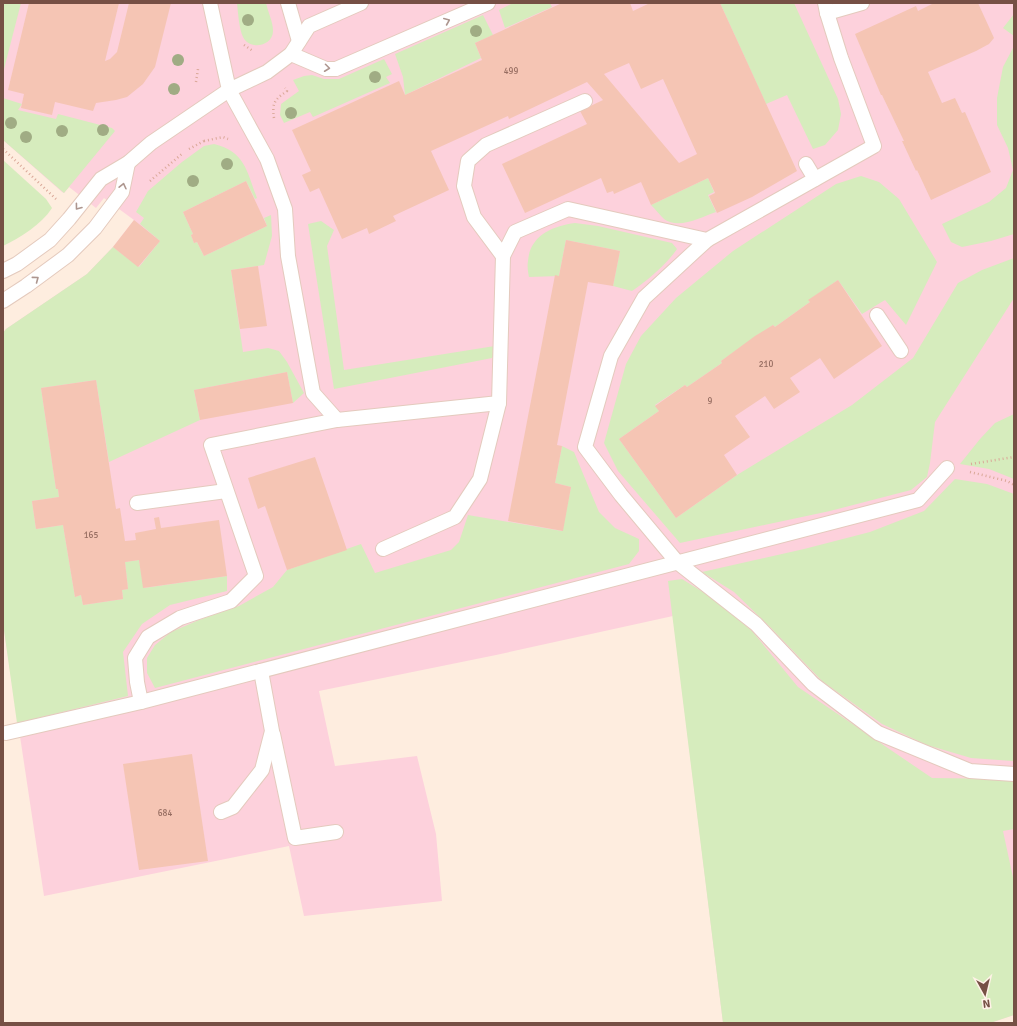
<svg xmlns="http://www.w3.org/2000/svg" width="1017" height="1026" font-family="Signika,sans-serif">
<rect width="100%" height="100%" fill="#feeddf"/>
<!-- medical -->
<path fill="#fdd1dc" d="M3 3H1014V1015L990 1023H723L673 616 496 655 319 691 335 766 417 756 436 834 442 901 304 916 289 846 44 896 3 623V333L6 329 87 274 113 247 134 220 104 198 96 208 69 187 64 193 62 192 3 140Z"/>
<!-- green -->
<g fill="#d6ecbd">
<path d="M3 3H21L3 73Z"/>
<path d="M237 3H266C268 12 273 22 273 31 273 46 250 51 243 37 239 29 238 12 237 3Z"/>
<path d="M513 3H550L552 7 505 28 499 10Z"/>
<path d="M720 3H794L838 99 841 114 838 130 825 145 813 149 787 95 766 104Z"/>
<path d="M1014 14V36L1003 28Z"/>
<path d="M483 15 493 35 475 43 481 58 405 95 403 77 395 54Z"/>
<path d="M1014 46V234L991 241 962 247 951 242 942 224 989 202 1006 188 1013 170 1008 148 997 125V98L1003 67Z"/>
<path d="M384 59 392 74 386 77 390 83 313 117 310 112 284 123 280 115 281 104 299 91 293 80 304 76 312 75 324 79H339Z"/>
<path d="M3 98 22 104 18 110 56 119 58 114 112 128 115 131 64 193 3 140Z"/>
<path d="M214 144C245 151 247 172 257 198L255 199 246 181 183 212 193 234 191 235 194 243 197 242 204 256 267 226 264 218 271 215 272 236 264 265 231 270 243 352 268 348 279 351 287 362 304 393 293 403 287 372 194 390 200 420 109 462 96 380 41 388 56 489H58L59 497 32 501 36 529 63 525 75 597 81 595 83 605 123 599 122 590 128 589 125 562 139 560 144 588 227 576V591L170 605 142 624 123 652 128 696 17 723 3 623V333L6 329 87 274 113 247 139 267 160 241 140 224 144 218 136 212 148 191 182 162 204 146Z"/>
<path d="M3 160 46 199 52 208C41 225 21 237 3 246Z"/>
<path d="M861 176 879 182 899 199 937 262 906 325 885 300 862 314 838 280 809 300 810 302 775 327 773 325 721 361 722 363 687 387 685 385 655 405 659 411 619 439 676 518 737 475 852 405 913 358 958 283 982 270 1014 258V298L935 422 930 463 927 477 911 490 830 511 680 543 618 471 604 443 626 364 641 336 676 298 733 251 836 184Z"/>
<path d="M708 178 714 192 708 195 716 212C701 217 679 230 664 219 660 215 655 209 651 205Z"/>
<path d="M321 221 334 230 327 246 344 370 501 345 492 358 334 389 308 224Z"/>
<path d="M575 223 598 226 672 243 677 249C666 265 648 280 632 291L613 286 620 251 566 240 559 276 529 277C528 272 527 266 528 261 530 235 553 226 575 223Z"/>
<path d="M1014 414V479L989 469 960 464 980 439 995 423Z"/>
<path d="M562 446 574 452 599 512 615 528 639 539V551L629 564 155 688 147 673V658L155 645 171 632 199 620 239 606 273 587 287 570 361 544 375 573 451 550 459 542 468 515 562 531 571 487 555 483Z"/>
<path d="M955 479 987 484 1014 494 1013 761 971 758 927 745 882 724 822 681 771 628 734 592 702 572 804 549 870 532 924 511Z"/>
<path d="M682 579 711 597 752 631 798 687 932 778 1014 779V829L1003 831 1014 882V1015L990 1023H723L668 581Z"/>
</g>
<!-- building -->
<g fill="#f5c5b4" fill-rule="evenodd">
<path d="M29 3H119L105 61 110 59 117 52 129 3H171L155 67 143 84 127 97 116 100 96 103 93 111 55 102 52 115 21 108 24 94 8 90Z"/>
<path d="M562 3H630L633 11 650 3H720L797 171 752 197 717 213 709 196 715 193 708 178 651 205 641 182 614 194 613 191 607 193 601 178 525 213 502 164 587 124 580 111 603 100 587 82 509 119 508 116 431 151 449 190 393 216 396 221 369 234 367 228 342 239 319 188 310 192 302 175 311 171 292 130 399 81 405 95 482 60 475 43ZM629 63 641 89 663 79 697 154 679 163 604 74Z"/>
<path d="M934 3H978L994 38 989 44 976 51 928 72 942 103 955 98 962 113 965 112 991 172 931 200 917 170 916 171 902 141H904L882 95H881L855 34 916 6 918 11Z"/>
<path d="M246 181 267 226 204 256 197 242 194 243 191 235 193 234 183 212Z"/>
<path d="M134 220 160 241 138 267 113 247Z"/>
<path d="M566 240 620 251 613 286 588 282 557 445 562 446 555 483 571 487 563 531 508 521 555 275 559 276Z"/>
<path d="M258 266 267 326 240 329 231 270Z"/>
<path d="M838 280 882 346 834 379 820 358 790 378 800 392 774 409 765 396 735 416 750 437 724 455 737 475 676 518 619 439 659 411 655 406 685 385 687 387 722 363 721 361 755 336 773 325 775 327 810 302 808 300Z"/>
<path d="M287 372 293 403 200 420 194 390Z"/>
<path d="M96 380 116 509 120 508 125 541 136 540 135 533 156 529 154 518 159 517 161 528 219 520 227 576 143 588 139 560 125 562 128 589 122 590 123 599 83 605 81 595 75 597 63 525 36 529 32 501 59 497 58 489H56L41 388Z"/>
<path d="M315 457 347 550 287 570 265 506 258 509 248 478Z"/>
<path d="M192 754 208 861 139 870 123 764Z"/>
</g>
<g fill="none" stroke-linecap="round" stroke-linejoin="round">
<defs>
<g id="lane">
<path d="M288 3 299 41"/>
<path d="M361 3 309 26 291 54 267 72 229 90 267 159 285 209 288 256 313 393 337 420 499 403 503 256 515 232 568 209 707 240 874 146 841 58 827 13 825 3"/>
<path d="M827 13 862 3"/>
<path d="M291 54 326 69H336L488 3"/>
<path d="M806 164 815 179"/>
<path d="M707 240 644 298 611 356 585 447 621 495 677 562 756 624 813 684 878 733 970 771 1014 774"/>
<path d="M503 256 474 217 464 186 468 161 486 145 585 101"/>
<path d="M3 271 17 264 50 240 69 219 101 179 128 163 151 143 229 90 210 3"/>
<path d="M3 301 26 286 68 255 95 228 122 192 128 163"/>
<path d="M877 315 901 351"/>
<path d="M137 503 226 491"/>
<path d="M383 549 455 517 480 479 499 403"/>
<path d="M141 702 137 682 135 658 148 637 180 618 231 601 256 576 211 445 337 420"/>
<path d="M6 733 141 702 918 500 947 468"/>
<path d="M273 734 295 838 336 832"/>
<path d="M221 812 233 807 262 770 272 731 261 671"/>
</g>
</defs>
<!-- lane casing -->
<use href="#lane" stroke="#e4cabd" stroke-width="16"/>
<!-- path -->
<g stroke="#daa898" stroke-width="2.5" stroke-dasharray="1 3" stroke-linecap="butt">
<path d="M244 45 253 51"/>
<path d="M196 82 198 69"/>
<path d="M274 118C272 103 274 100 287 91L285 88"/>
<path d="M204 141 223 137 228 139"/>
<path d="M3 149 56 199"/>
<path d="M189 149 204 141"/>
<path d="M150 181 183 153"/>
<path d="M971 464 1014 457"/>
<path d="M970 472 1007 481 1014 485"/>
</g>
<!-- lane -->
<use href="#lane" stroke="#fff" stroke-width="14"/>
</g>
<!-- trees -->
<g fill="#a0ac84">
<circle cx="248" cy="20" r="6"/>
<circle cx="476" cy="31" r="6"/>
<circle cx="178" cy="60" r="6"/>
<circle cx="375" cy="77" r="6"/>
<circle cx="174" cy="89" r="6"/>
<circle cx="291" cy="113" r="6"/>
<circle cx="11" cy="123" r="6"/>
<circle cx="103" cy="130" r="6"/>
<circle cx="62" cy="131" r="6"/>
<circle cx="26" cy="137" r="6"/>
<circle cx="227" cy="164" r="6"/>
<circle cx="193" cy="181" r="6"/>
</g>
<!-- one-way arrows -->
<defs><path id="oneway-chevron" d="M-2-3.5L2.5 0L-2 3.5" fill="none" stroke-width="1.6" stroke-linecap="round" stroke-linejoin="round"/></defs>
<g stroke="#ad968f">
<use href="#oneway-chevron" transform="translate(447 21) rotate(-23)"/>
<use href="#oneway-chevron" transform="translate(327 68) rotate(7)"/>
<use href="#oneway-chevron" transform="translate(123 186) rotate(-77)"/>
<use href="#oneway-chevron" transform="translate(78 207) rotate(127)"/>
<use href="#oneway-chevron" transform="translate(36 279) rotate(-37)"/>
</g>
<g text-anchor="middle" dominant-baseline="central" stroke-width="3.5" stroke-linejoin="round" paint-order="stroke">
<!-- number labels -->
<g font-size="9" fill="#966d61">
<text x="511" y="71">499</text>
<text x="766" y="364">210</text>
<text x="710" y="401">9</text>
<text x="91" y="535">165</text>
<text x="165" y="813">684</text>
</g>
</g>
<!-- border -->
<rect width="1017" height="1026" fill="none" stroke="#765045" stroke-width="8"/>
<!-- north arrow -->
<g transform="translate(985 994) rotate(172)" stroke="#fff2e7" stroke-width="3" paint-order="stroke">
<path d="M0-3L7 15L0 10L-7 15Z" fill="#765045"/>
<text y="-6" font-size="11" font-weight="bold" text-anchor="middle" fill="#765045">N</text>
</g>
</svg>
